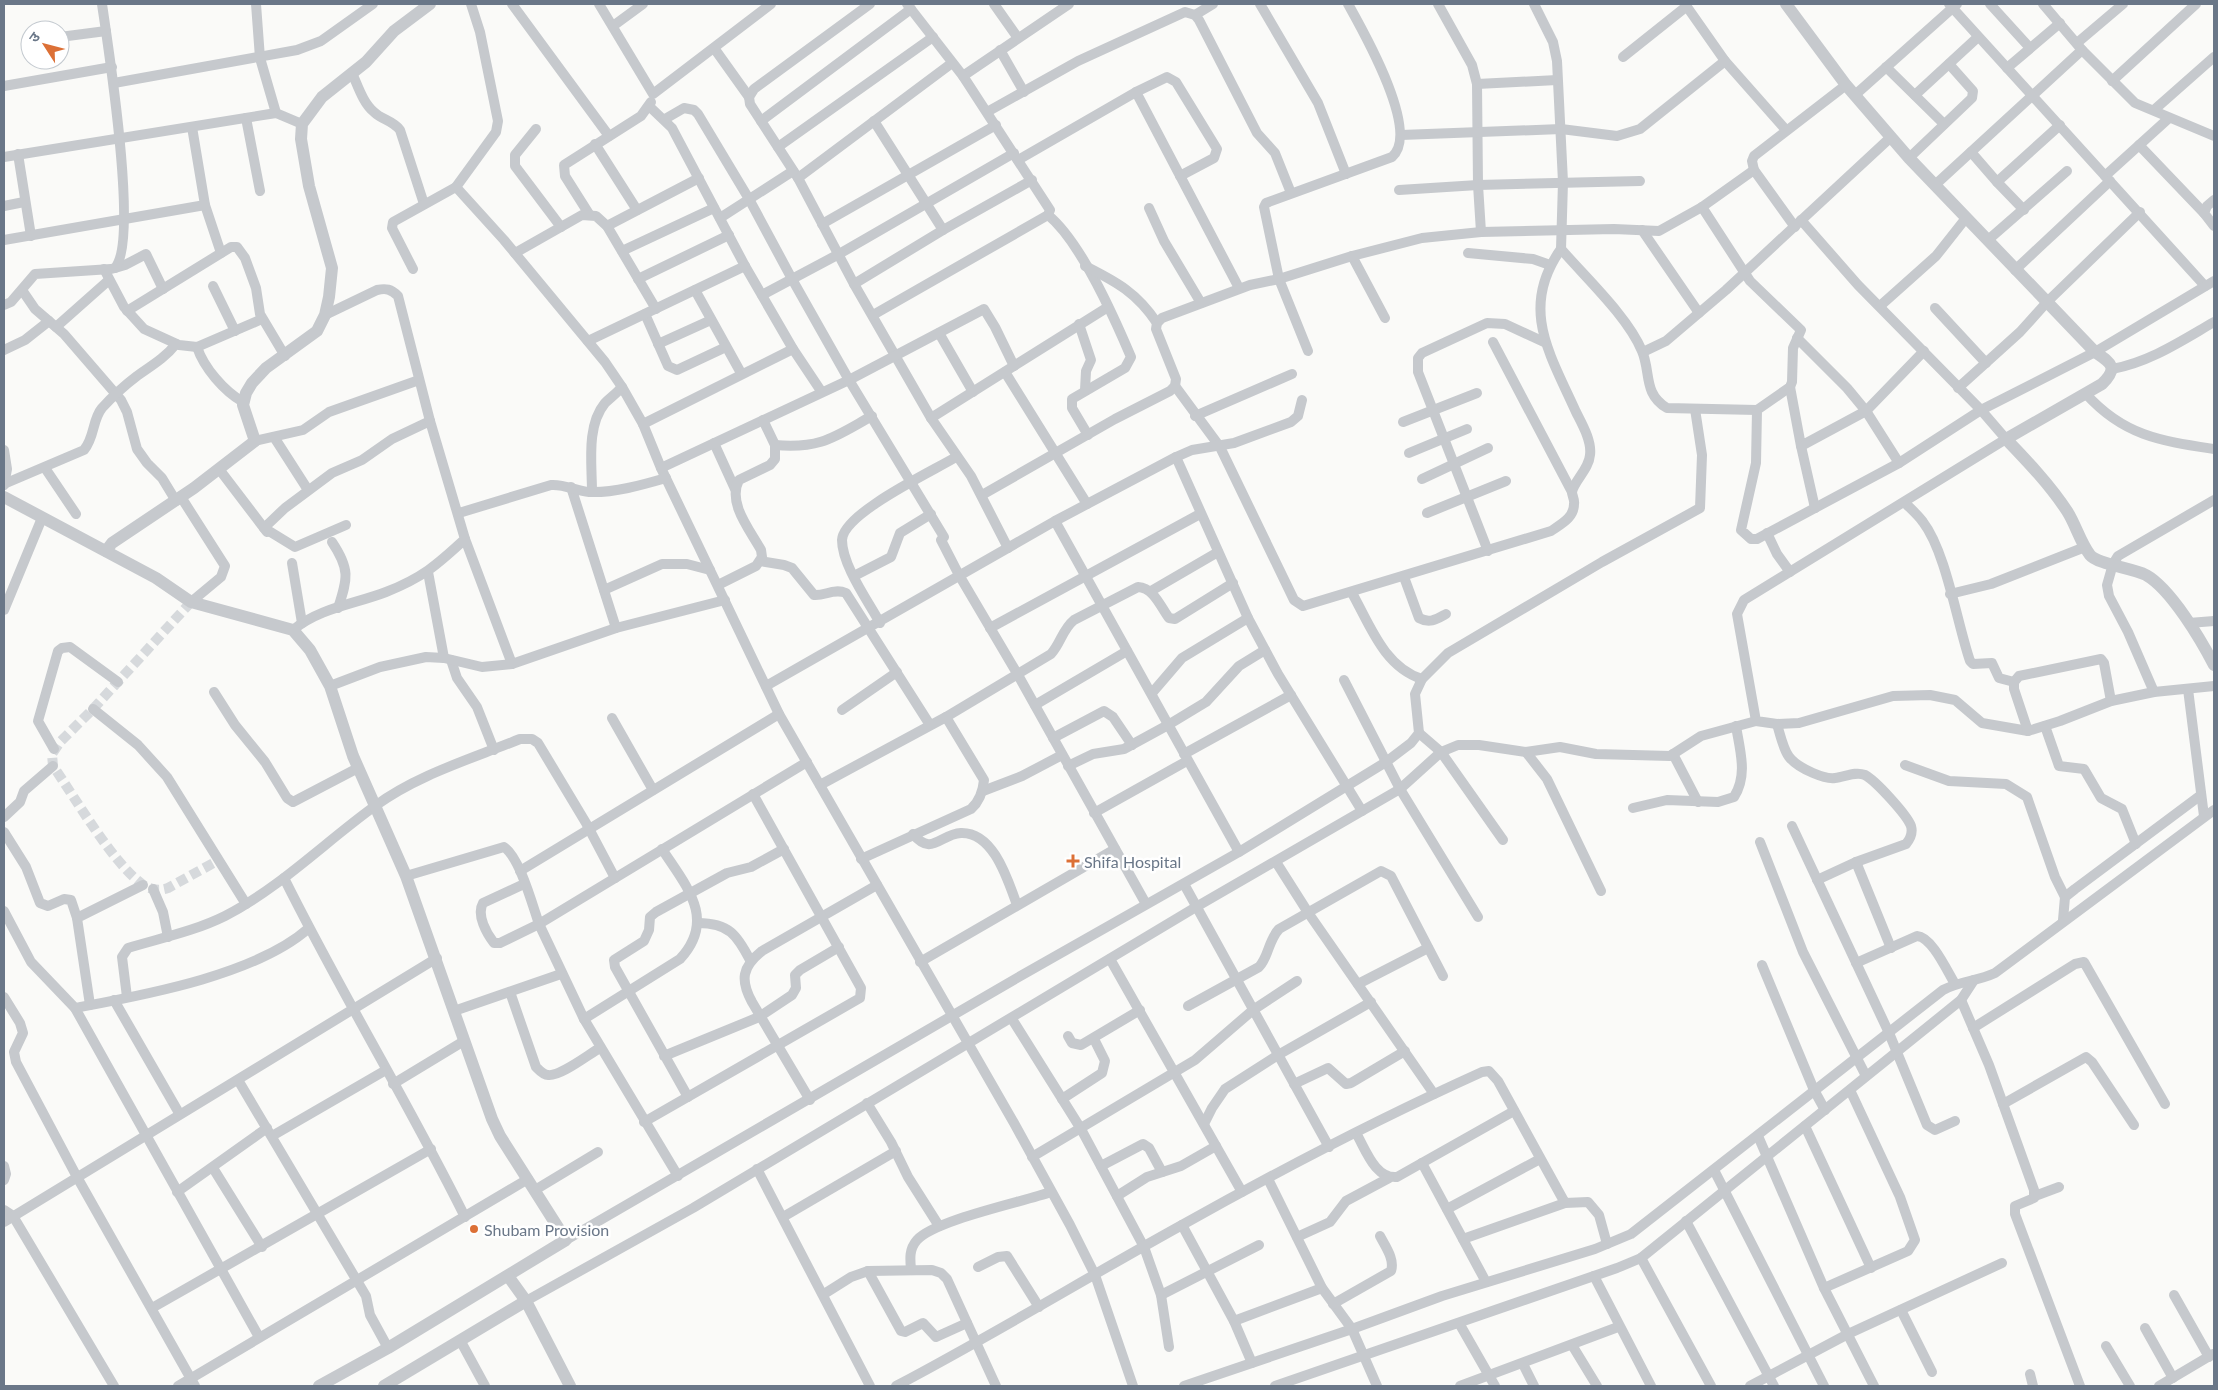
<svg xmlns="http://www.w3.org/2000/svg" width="2218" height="1390" font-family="Lato,'Noto Sans Devanagari',sans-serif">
<rect width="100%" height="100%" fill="#fafaf8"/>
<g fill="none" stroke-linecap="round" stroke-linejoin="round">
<!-- minor-tunnel -->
<path stroke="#d6d9dc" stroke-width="10" stroke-dasharray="10 5" stroke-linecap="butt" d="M191 602 93 709 60 742 52 754 53 766C76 799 112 862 142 884 150 890 159 891 168 888L219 860"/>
<!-- minor -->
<g stroke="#c6c9cd" stroke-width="10">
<path d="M256 4 260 58 276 113 302 124"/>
<path d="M471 4 480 32 498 121 496 132 456 187 504 240 605 362 622 387 643 424 661 468 779 714 1014 1123 1070 1225 1095 1275 1133 1386"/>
<path d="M512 4 609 136"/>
<path d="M599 4 653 94 771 4"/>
<path d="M870 4 754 89 749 97 750 104 798 178 854 284 931 418 971 476 1008 548"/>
<path d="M994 4 1018 38"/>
<path d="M1260 4 1318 103 1346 174"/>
<path d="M1438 4 1472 65 1477 84 1478 185 1481 232"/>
<path d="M1534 4 1553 42 1557 61 1563 182 1561 249C1586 278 1628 317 1642 351 1651 372 1643 394 1667 408L1757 410"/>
<path d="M1685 4 1725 61 1786 130"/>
<path d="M1949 4 2205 286"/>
<path d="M1990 4 2030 48"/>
<path d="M2043 4 2082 50 2135 103 2214 136"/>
<path d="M1195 15 1213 4"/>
<path d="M613 26 643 4"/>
<path d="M60 37 106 31"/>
<path d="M27 41H30"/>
<path d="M2077 43 2123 4"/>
<path d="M714 48 749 97"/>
<path d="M1000 50 1024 92"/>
<path d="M1623 57 1687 6"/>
<path d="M1886 67 1944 124"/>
<path d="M2007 68 2060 23"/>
<path d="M352 73C358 86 363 103 374 112 382 120 392 120 400 130L424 204"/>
<path d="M963 76 1069 4"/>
<path d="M2112 81 2196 4"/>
<path d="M114 83 297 50 321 41 373 4"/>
<path d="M1477 84 1557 80"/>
<path d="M4 86 112 67"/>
<path d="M1136 92 1239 288"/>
<path d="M1855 95 1957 4"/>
<path d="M1915 95 1978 37"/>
<path d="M650 107 672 128 745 266 793 349 821 391"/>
<path d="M2154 110 2214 57"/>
<path d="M987 112 1078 61 1185 12 1195 15 1199 20 1257 133 1275 153 1291 193"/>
<path d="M246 118 260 191"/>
<path d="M665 119 684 108 694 110 698 114 749 199 792 279 849 380 944 537"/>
<path d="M761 121 911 9"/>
<path d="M874 121 943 230"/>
<path d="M192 127 205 205 221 253"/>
<path d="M536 129 515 155V166L561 227"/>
<path d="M1401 135 1561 129 1617 136 1640 129 1725 61"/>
<path d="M595 144 637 210"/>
<path d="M2139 145 2204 213"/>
<path d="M778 147 933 37"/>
<path d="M1971 152 1997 182"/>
<path d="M18 154 31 236"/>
<path d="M4 157 276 113"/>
<path d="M1909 158 1972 98 1973 91 1949 64"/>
<path d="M1018 160 1136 92 1167 77 1176 82 1217 149 1214 158 1180 176"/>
<path d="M2105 176 2169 118"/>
<path d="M798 178 952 63"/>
<path d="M1935 185 2082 50"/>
<path d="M1399 190 1478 185 1640 181"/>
<path d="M2214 200 2207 206 2204 213 2214 226"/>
<path d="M4 206 24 202"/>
<path d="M1702 207 1750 281 1801 330 1793 348 1792 382 1790 387 1757 410 1756 463 1741 530 1751 539H1757L1899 463 1981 410 2095 352 2214 281"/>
<path d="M1149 208 1164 241 1201 303"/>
<path d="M2024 210 1997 182 2060 125"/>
<path d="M589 214 565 176 564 165 641 116 651 102"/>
<path d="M1048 215C1081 242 1114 317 1131 357L1125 368 1072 399V408L1088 435"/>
<path d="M720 218 793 171"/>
<path d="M1801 220 1858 285 1981 410 2006 439 1744 600 1737 614 1756 721 1777 724 1799 723 1893 696 1930 695 1955 700 1982 723 2028 731 2060 721 2111 701 2154 692 2214 686"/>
<path d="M822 224 996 125"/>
<path d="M607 226 699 178"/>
<path d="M1795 227 1754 170 1752 161 1754 156 1846 85"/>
<path d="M1642 230 1699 313"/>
<path d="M4 240 205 205"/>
<path d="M1988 240 2067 171"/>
<path d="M622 251 714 208"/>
<path d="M515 253 582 215 596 216 607 226 656 309"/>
<path d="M1468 253 1533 259 1550 265"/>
<path d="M1352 256 1385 318"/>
<path d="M1085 266C1117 282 1137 293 1157 323"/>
<path d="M115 268 125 265 146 254 163 289"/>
<path d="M104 269 124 307 144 329 179 345 197 347 262 319"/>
<path d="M413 269 392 228 393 222 456 187"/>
<path d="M2015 270 2110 181"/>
<path d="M638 279 729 235"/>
<path d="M854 284 943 230 1032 180"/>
<path d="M213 286 235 331"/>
<path d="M22 290 35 309 64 334 121 400 127 412 137 449 147 463 162 478 176 501"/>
<path d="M695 290 741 373"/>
<path d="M762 295 839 254 1014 153"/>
<path d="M4 305 11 302 35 274 111 269 115 268C139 240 108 46 102 4"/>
<path d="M1880 306 1936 256 1966 218"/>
<path d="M1935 308 1986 363"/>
<path d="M127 311 231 247H237L245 258 256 288 260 314 285 356"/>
<path d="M645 314 668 366 677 370 726 347"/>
<path d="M873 315 1048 215 1050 210 963 76 907 4"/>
<path d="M1079 324 1091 360 1086 371 1085 390"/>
<path d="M56 327 109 280"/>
<path d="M939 333 973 392"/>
<path d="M1797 338 1847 388 1866 411 1899 463"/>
<path d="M588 341 745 266"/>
<path d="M1493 342 1572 492"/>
<path d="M658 344 711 320"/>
<path d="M197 347C204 368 224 391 243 402"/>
<path d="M4 350 25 340 49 321"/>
<path d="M1308 351 1279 279 1264 207 1266 203 1392 157C1421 132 1363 31 1348 4"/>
<path d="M1643 352 1666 341 1726 290 1891 137"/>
<path d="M2112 369C2150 362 2181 341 2214 322"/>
<path d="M1005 372 1087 504"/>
<path d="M1175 386 1220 447 1294 600 1303 606 1551 531C1561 524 1574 518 1574 504 1575 500 1572 496 1572 492 1574 481 1589 469 1590 455 1592 441 1582 424 1576 412 1550 354 1519 308 1561 249"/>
<path d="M1790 387 1801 446 1866 411 1924 351"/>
<path d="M1958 388 2020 332 2047 302 2140 212"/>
<path d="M2086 394C2124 436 2161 441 2214 449"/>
<path d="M1195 416 1292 374"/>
<path d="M931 418 1108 307"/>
<path d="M1403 422 1477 393"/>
<path d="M643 424 793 349"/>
<path d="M274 437 308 490"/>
<path d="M255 441 303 430 329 412 419 380"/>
<path d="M714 443 735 489"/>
<path d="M775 445C821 449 834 437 872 416"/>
<path d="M1801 446 1815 508"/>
<path d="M4 450 7 469 4 485"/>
<path d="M1409 453 1467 429"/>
<path d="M1176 457 1248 618 1278 674 1362 811"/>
<path d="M45 468 76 514"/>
<path d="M661 468 849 380 984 309 995 327 1014 366"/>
<path d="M219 469 267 532"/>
<path d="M1422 479 1488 448"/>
<path d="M4 484 84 450C95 437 92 420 102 408 112 397 125 385 137 376 151 366 165 358 176 344"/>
<path d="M571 487 616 628"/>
<path d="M592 492C592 464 586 426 605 403 610 398 617 393 622 387"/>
<path d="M982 495 1115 419 1170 391 1175 386 1176 379 1156 329 1157 323 1162 318 1250 285 1279 279 1352 256 1422 238 1481 232 1614 229 1659 231 1702 207 1754 170"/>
<path d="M181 497 225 566 221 577 191 602"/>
<path d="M1905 503C1911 509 1918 515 1923 522 1946 552 1957 623 1970 661L1973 664 1992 663 1999 678 2014 682"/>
<path d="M459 513 551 485C565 484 576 491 589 492 614 493 642 485 666 478"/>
<path d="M1427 513 1506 481"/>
<path d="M1055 521 1239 852"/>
<path d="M346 525 295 547 264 528 285 508 332 473 362 460 392 439 430 421"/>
<path d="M1767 533 1777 554 1790 572"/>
<path d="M465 539 512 664"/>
<path d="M941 540 959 575 1018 675 1146 904"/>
<path d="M332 542C350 569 348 578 338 608"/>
<path d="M1488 551 1418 372V358L1422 353 1487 323 1505 324 1544 342"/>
<path d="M760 561 784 565 792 568 814 595C825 596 834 588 846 593L930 725"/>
<path d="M292 563 302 623"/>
<path d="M428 572 444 658"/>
<path d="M854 576 891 557 900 533 931 514"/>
<path d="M1404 577 1419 618C1430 624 1437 619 1446 614"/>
<path d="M718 585 756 566 762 557 761 550C750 530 727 503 739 480L770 465 775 459V445L763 420"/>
<path d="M604 590 662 564H687L710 570"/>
<path d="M1151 591 1218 552"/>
<path d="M1352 593C1370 625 1384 667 1422 679"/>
<path d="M1950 594 1991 584 2085 547"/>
<path d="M4 610 42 518"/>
<path d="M880 623C868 601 842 565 842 540 843 513 933 471 956 457"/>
<path d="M2189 623 2214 621"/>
<path d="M990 628 1200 514"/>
<path d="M293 630C319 608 355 604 386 592 422 578 437 565 465 539L430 421 398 296C391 289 386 288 377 290L325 315"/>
<path d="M451 660 457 678 477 707 494 750"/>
<path d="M1344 680 1400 789 1478 917"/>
<path d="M330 686 380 667 426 657 444 658 482 667 512 664 616 628 725 600"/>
<path d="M766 686 1055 521 1176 457 1192 450 1234 443 1291 422 1298 416 1302 400"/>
<path d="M2188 689 2204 816"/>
<path d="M214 692 235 725 265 762 287 798 293 802 358 768"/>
<path d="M2154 692 2128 632 2109 596 2107 585 2113 564 2118 556 2214 500"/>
<path d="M1152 693 1182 658 1248 618"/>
<path d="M1035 705 1127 651"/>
<path d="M93 709 138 745 167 777 246 904"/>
<path d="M842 710 897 672"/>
<path d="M612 718 653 790"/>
<path d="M1777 724C1785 752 1785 761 1813 773 1820 776 1828 779 1835 778 1845 777 1855 771 1865 775 1876 781 1907 815 1911 826 1913 833 1911 838 1906 844L1856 862 1817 880"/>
<path d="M2045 726 2059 766 2084 769 2101 798 2122 809 2136 844"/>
<path d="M2028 731 2014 689V682L2019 676 2101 659 2104 663 2111 701"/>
<path d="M1419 733 1441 752 1503 840"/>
<path d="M1053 738 1104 711 1113 717 1132 745"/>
<path d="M54 749 38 721 58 651 62 648 70 647 118 682"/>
<path d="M1526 752 1547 779 1601 891"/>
<path d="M1184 754 1291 695"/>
<path d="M1673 754 1698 802"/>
<path d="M1905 765 1949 781 2006 784 2027 797 2055 877 2065 897"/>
<path d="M1068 766 1093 754 1124 749 1168 725 1206 702 1239 666 1265 650"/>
<path d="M820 785 946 717 1051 654C1061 643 1062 630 1074 620L1138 587C1154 588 1160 606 1169 618L1175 619 1233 583"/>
<path d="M983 791 1022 776 1062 755"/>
<path d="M1633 808 1667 800 1718 802 1734 797C1748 775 1740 751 1736 726"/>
<path d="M1094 813 1187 761"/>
<path d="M4 817 20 802 24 791 53 766"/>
<path d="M1792 826 1889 1033 1927 1125 1935 1130 1955 1121"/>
<path d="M4 832 26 867 40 903 48 906 64 899 71 900 77 918"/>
<path d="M913 834C932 857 940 834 961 833 994 832 1008 881 1017 905"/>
<path d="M1760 842 1803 952 1866 1076"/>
<path d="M861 859 971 809C980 801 983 791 984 780L946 717"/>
<path d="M1276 862 1309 914 1434 1094"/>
<path d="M1856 862 1891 948"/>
<path d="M520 871 779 714"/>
<path d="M406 876 504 847C520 858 532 904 539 924L807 762"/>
<path d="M284 878C341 993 408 1102 465 1217"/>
<path d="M524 884 483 903C476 915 487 934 494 943H500L539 924 584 1019 678 1176"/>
<path d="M1184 884 1329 1147"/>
<path d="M153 889 163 912 168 937"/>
<path d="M4 911 31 962 75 1008 259 1337"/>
<path d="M2063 920 2065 897 2075 889 2201 795"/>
<path d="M698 923C729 923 737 935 750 960"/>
<path d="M1110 959 1242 1192"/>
<path d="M920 962 1115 849"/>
<path d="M1856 963 1917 936C1932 937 1947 971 1955 984"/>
<path d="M1762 965 1814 1090 1825 1110"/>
<path d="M1358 984 1428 948"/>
<path d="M510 992 536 1067C539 1070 543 1075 548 1075 560 1077 589 1054 600 1048"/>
<path d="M4 997 20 1023 23 1033 14 1052 16 1062 77 1177 195 1386"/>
<path d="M127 997 122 957 128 948C161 938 195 931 225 916 281 887 325 842 375 806 417 775 471 759 520 739H532L538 743 586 823 615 878"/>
<path d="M114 1000 179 1113"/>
<path d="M1961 1000 1989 1065 2034 1190V1198L2015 1206V1214L2080 1386"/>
<path d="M90 1005 77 918 143 885"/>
<path d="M1188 1006 1259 967C1269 956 1268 941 1279 929L1381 871 1391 876 1443 976"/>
<path d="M75 1008C144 995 256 975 309 928"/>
<path d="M454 1011 561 974"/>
<path d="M584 1019 680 959C717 919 686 886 662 849"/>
<path d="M1012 1019 1081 1129 1144 1247 1161 1295 1169 1347"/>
<path d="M1973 1028 2075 964 2084 962 2165 1104"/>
<path d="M1068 1036 1072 1043 1081 1045 1140 1010"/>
<path d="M664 1056 759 1017 792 995 796 988 795 975 800 970 839 947"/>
<path d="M238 1080 366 1296 370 1315 388 1348"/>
<path d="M393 1084 464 1041"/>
<path d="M1294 1084 1328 1068 1346 1084 1351 1083 1405 1051"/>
<path d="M688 1097 615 967 614 960 644 941 649 930 650 917 656 912 727 873 751 867 784 849"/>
<path d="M1062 1099 1102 1073 1105 1061 1094 1039"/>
<path d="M810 1100 752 1002C740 980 742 967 762 951L877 885"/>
<path d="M867 1103 891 1142 908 1177 939 1226"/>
<path d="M2003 1104 2086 1057 2092 1062 2134 1125"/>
<path d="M644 1122 860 998 861 988 753 794"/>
<path d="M1204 1124 1212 1108 1225 1089 1278 1055 1371 1002"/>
<path d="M1805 1126 1871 1268"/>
<path d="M1356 1133C1366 1150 1375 1179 1397 1177L1514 1111"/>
<path d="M272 1136 386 1070"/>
<path d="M1758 1136 1824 1288 1874 1386"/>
<path d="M1032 1157 1195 1060 1253 1010 1297 981"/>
<path d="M1422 1163 1486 1282"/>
<path d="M4 1166 6 1174 4 1180"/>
<path d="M1101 1166 1143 1144 1149 1148 1162 1172"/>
<path d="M213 1168 262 1247"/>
<path d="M757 1169 870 1386"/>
<path d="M1714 1170 1824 1386"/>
<path d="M1268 1179 1322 1288 1352 1329 1377 1386"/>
<path d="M535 1190 598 1152"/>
<path d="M177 1192 267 1128"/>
<path d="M1117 1196 1147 1177 1181 1166 1216 1146"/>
<path d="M2035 1196 2059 1187"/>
<path d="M1447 1209 1540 1159"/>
<path d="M4 1210 13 1216 114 1386"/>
<path d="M783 1217 896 1151"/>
<path d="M1686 1221 1774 1386"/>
<path d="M4 1222 437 958"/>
<path d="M1182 1225 1234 1321 1252 1363"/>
<path d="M1297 1237 1330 1222 1346 1201 1389 1178"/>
<path d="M1463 1239 1565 1203"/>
<path d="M566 1240 1017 978 1239 852 1386 762 1411 743 1419 733 1415 694 1422 679 1448 653 1602 562 1700 508 1702 455 1695 409"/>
<path d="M1641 1258 1711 1386"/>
<path d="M978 1267 998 1257 1007 1256 1039 1307"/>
<path d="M911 1269C910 1259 909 1249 917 1240 935 1220 1022 1202 1051 1192"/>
<path d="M868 1271 901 1331 905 1332 923 1323 936 1337 967 1323"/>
<path d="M1594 1276 1651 1386"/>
<path d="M1824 1288 1908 1251 1915 1240 1900 1197 1850 1090"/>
<path d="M824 1294 851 1277 868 1271 932 1270 941 1273 947 1279 996 1386"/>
<path d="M1161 1295 1259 1245"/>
<path d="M2174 1295 2209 1357"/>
<path d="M526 1301 693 1208 1196 907 1400 789 1441 752 1458 745H1479L1526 752 1560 747 1596 754 1670 756 1701 736 1756 721"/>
<path d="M1333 1304 1391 1271C1395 1259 1385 1246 1380 1236"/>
<path d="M152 1308 431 1149"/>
<path d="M1901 1310 1932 1372"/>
<path d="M1234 1321 1322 1288"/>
<path d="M1459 1323 1495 1386"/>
<path d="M2145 1328 2173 1378"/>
<path d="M460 1340 485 1386"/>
<path d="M1572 1345 1597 1386"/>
<path d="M2106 1346 2130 1386"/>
<path d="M1523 1364 1534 1386"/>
<path d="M2030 1374 2033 1386"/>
<path d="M178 1386 528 1179"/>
<path d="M896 1386C993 1335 1086 1278 1182 1225 1280 1170 1380 1118 1482 1072L1489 1071 1498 1081 1565 1203 1588 1202 1599 1215 1607 1244"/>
<path d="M1184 1386 1352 1329 1442 1296 1595 1249 1631 1234 1943 990C1960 981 1978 981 1995 973L2214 810"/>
<path d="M1275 1386 1617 1268 1641 1258 1961 1000 1974 980"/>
<path d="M1460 1386 1618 1327"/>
<path d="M1750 1386 1848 1334 2002 1263"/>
<path d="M2159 1386 2213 1354"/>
</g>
<!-- tertiary -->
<g stroke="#c6c9cd" stroke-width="12">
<path d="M1786 4 1846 85 1909 158 2095 352C2111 363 2119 367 2102 384L2006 439C2028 462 2050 485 2067 511 2076 525 2080 542 2090 555 2097 564 2132 568 2146 575 2171 589 2201 640 2214 665"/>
<path d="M4 497 156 578 191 602 293 630 310 650 330 686 353 756 406 876 492 1119 500 1136 566 1240 388 1348 319 1386"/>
<path d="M106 551 112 543 194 488 255 441 243 405 246 393 252 383 266 368 317 331 325 315 329 297 332 268 309 186 301 139 302 124 322 97 366 62 394 31 430 4"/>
<path d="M508 1276 526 1301 570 1386"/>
<path d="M384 1386 526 1301"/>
</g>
</g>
<!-- markers -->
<g fill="#dc7036" stroke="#fff" stroke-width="2">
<path d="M1070.5 853.5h5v5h5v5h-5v5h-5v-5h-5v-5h5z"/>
<circle cx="474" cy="1229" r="5"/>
</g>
<g text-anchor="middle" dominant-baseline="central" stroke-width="5" stroke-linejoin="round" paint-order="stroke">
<!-- poi labels -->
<g font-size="16" fill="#6a7788" stroke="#fff" text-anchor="start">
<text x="1084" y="861">Shifa Hospital</text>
<text x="484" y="1229">Shubam Provision</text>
</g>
</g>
<!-- border -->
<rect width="2218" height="1390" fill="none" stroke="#6a7788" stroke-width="10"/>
<!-- north arrow -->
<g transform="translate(45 45) rotate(306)"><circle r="24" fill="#ffffff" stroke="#c3c9cf"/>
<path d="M0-4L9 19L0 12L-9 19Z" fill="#dc7036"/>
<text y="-8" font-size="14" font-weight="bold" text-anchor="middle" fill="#6a7788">उ</text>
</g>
</svg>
